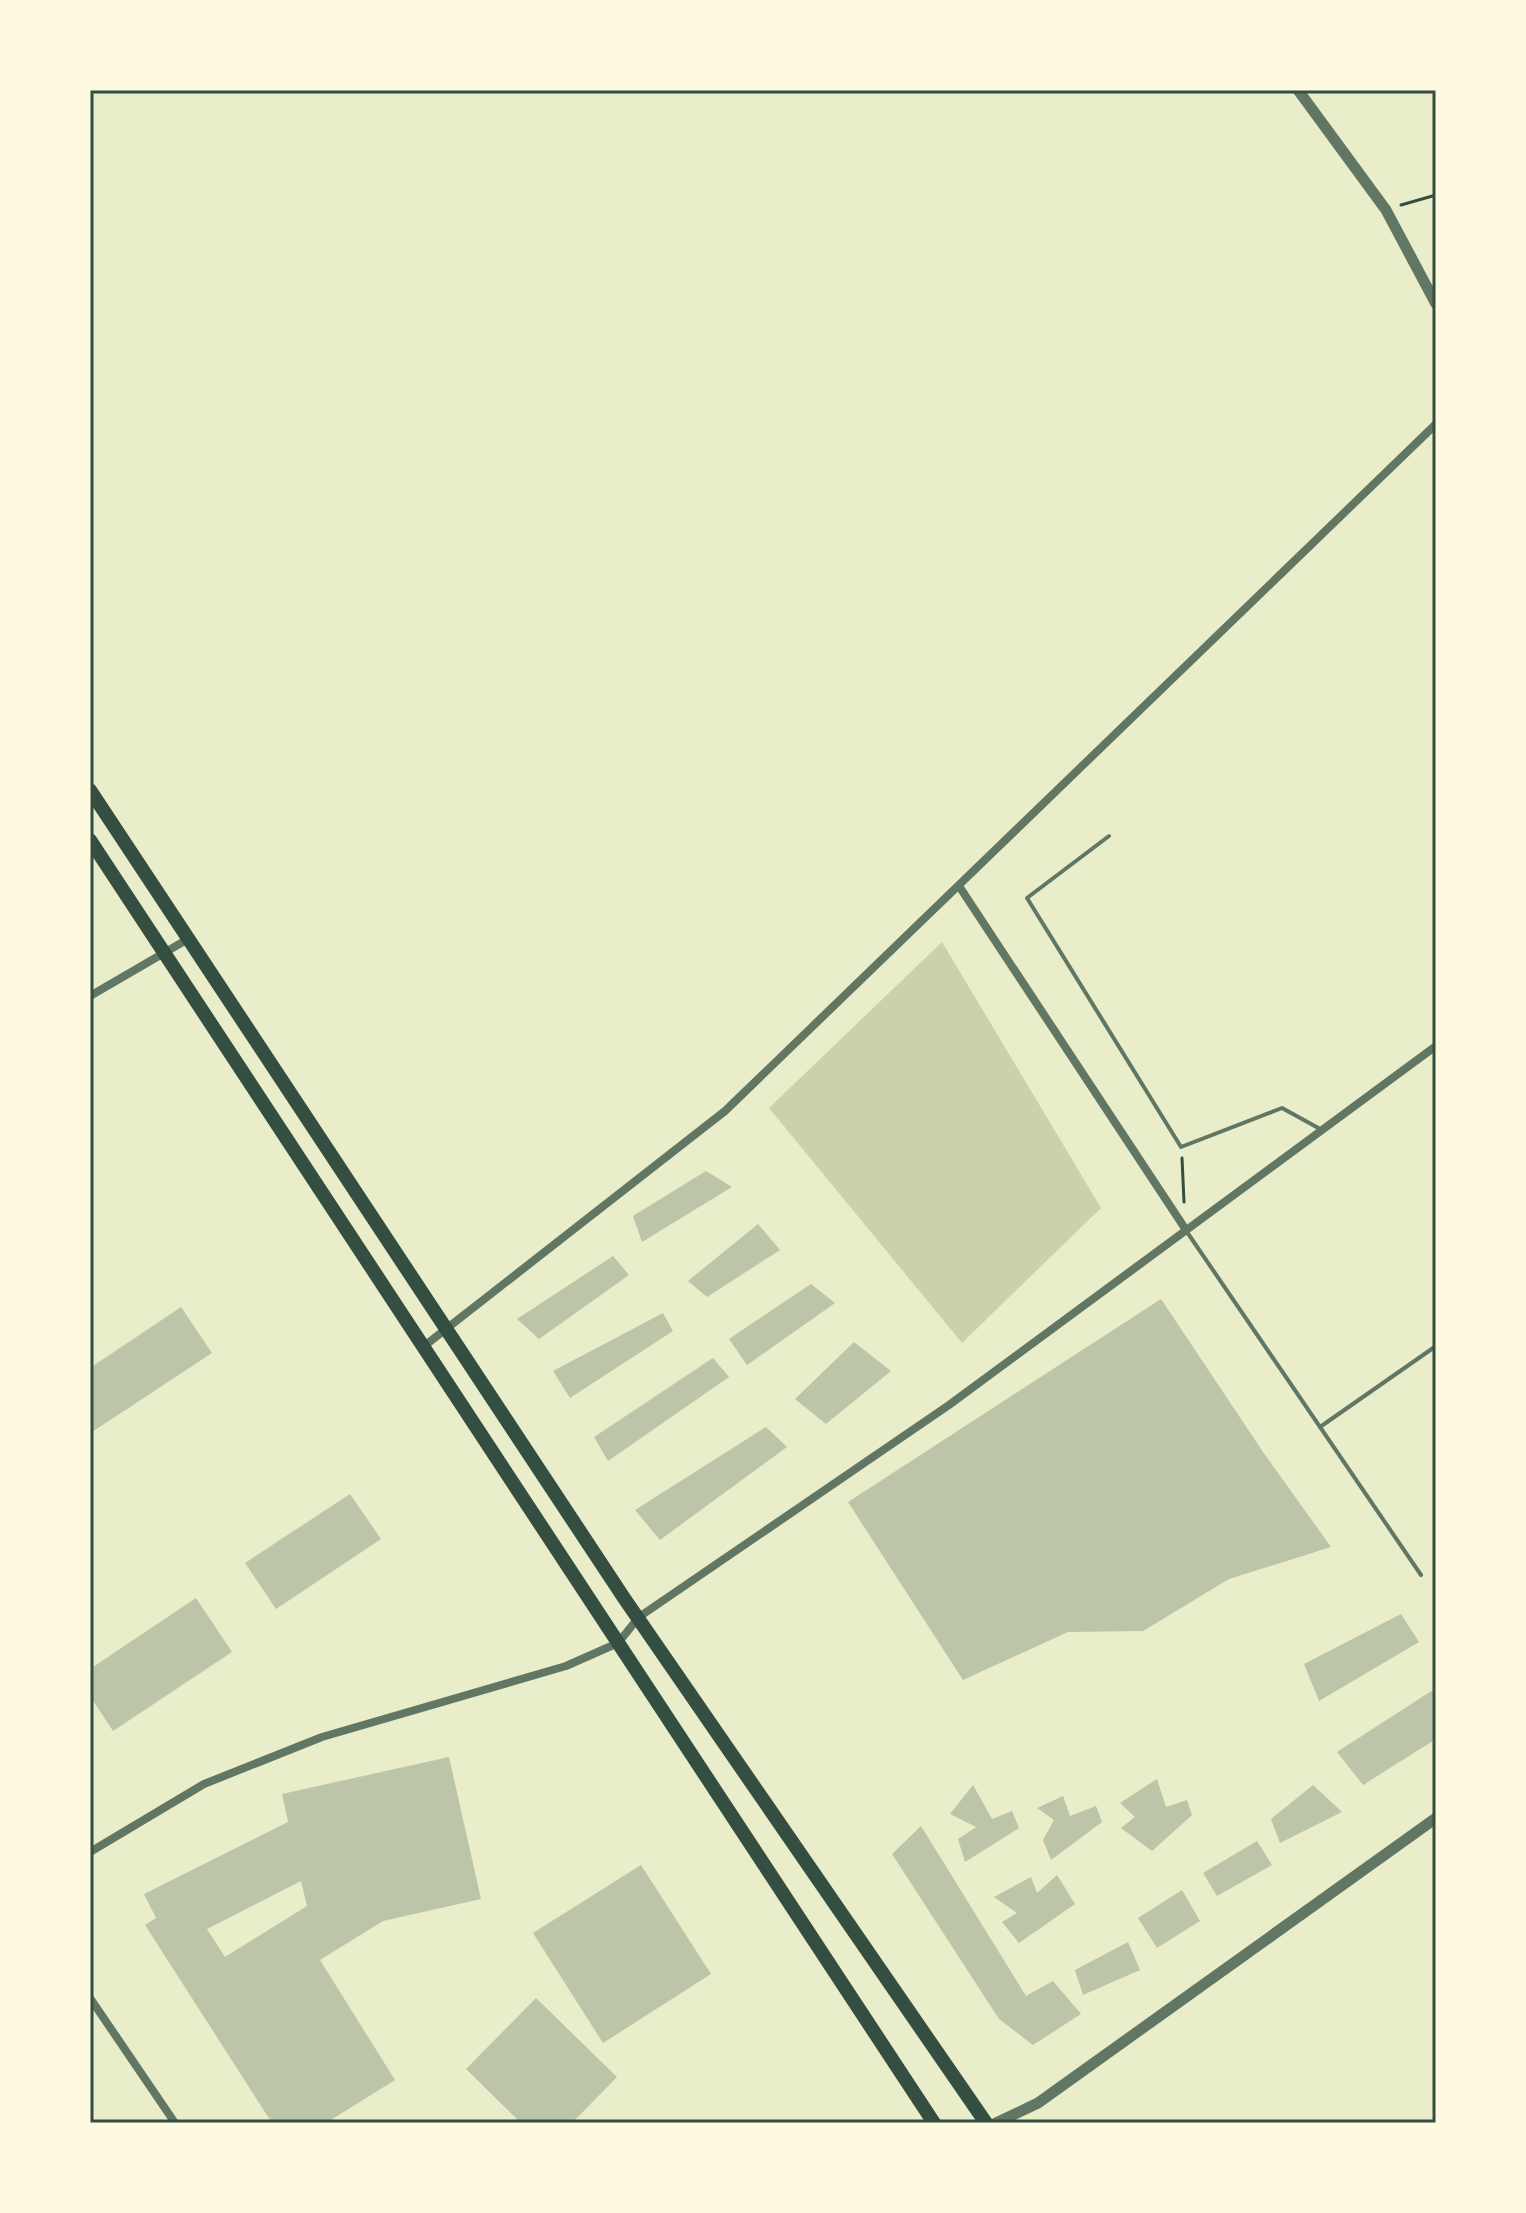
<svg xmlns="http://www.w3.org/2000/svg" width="1526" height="2213" font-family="'Sofia Sans Condensed',sans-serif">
<rect width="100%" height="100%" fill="#e9edc9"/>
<!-- green -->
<path fill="#cad2ad" d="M942 942 1101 1208 962 1343 769 1108Z"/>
<!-- building -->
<g fill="#bcc5a7" fill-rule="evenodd">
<path d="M706 1171 732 1187 642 1242 633 1216Z"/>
<path d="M758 1224 780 1250 707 1297 688 1281Z"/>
<path d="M613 1256 629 1275 539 1339 517 1319Z"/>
<path d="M811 1284 835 1303 747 1365 729 1339Z"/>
<path d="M1161 1299 1263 1452 1331 1547 1229 1579 1143 1631 1068 1632 963 1680 848 1502Z"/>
<path d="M181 1307 212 1353 92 1432 90 1429V1368Z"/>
<path d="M663 1313 673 1331 570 1398 553 1371Z"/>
<path d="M854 1342 891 1371 826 1424 795 1399Z"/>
<path d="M713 1358 729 1377 608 1461 594 1437Z"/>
<path d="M766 1427 787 1447 660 1540 635 1510Z"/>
<path d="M350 1494 381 1539 276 1609 245 1563Z"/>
<path d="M196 1598 232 1652 113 1731 90 1696V1669Z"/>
<path d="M1401 1614 1419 1642 1319 1701 1304 1664Z"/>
<path d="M1436 1688V1739L1363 1785 1337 1752Z"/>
<path d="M449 1757 481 1899 383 1921 320 1960 395 2080 326 2123H272L145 1925 156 1918 144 1894 288 1822 282 1794ZM301 1881 307 1906 225 1957 207 1929Z"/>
<path d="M1157 1779 1166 1807 1187 1800 1192 1815 1152 1851 1121 1828 1135 1817 1120 1803Z"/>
<path d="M973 1785 992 1819 1012 1811 1019 1828 965 1862 958 1839 976 1827 950 1814Z"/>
<path d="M1313 1785 1342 1812 1280 1843 1271 1819Z"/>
<path d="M1063 1796 1070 1816 1096 1806 1102 1822 1051 1860 1043 1840 1054 1820 1037 1808Z"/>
<path d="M921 1826 1026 1996 1053 1981 1081 2014 1033 2045 999 2019 892 1854Z"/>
<path d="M1257 1841 1272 1865 1217 1896 1203 1873Z"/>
<path d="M641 1865 711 1974 603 2043 533 1933Z"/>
<path d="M1057 1875 1075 1904 1019 1943 1002 1922 1017 1913 994 1897 1031 1877 1037 1893Z"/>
<path d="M1182 1890 1200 1921 1157 1948 1138 1918Z"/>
<path d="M1128 1942 1140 1970 1083 1995 1075 1970Z"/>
<path d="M536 1998 617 2077 572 2123H521L466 2069Z"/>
</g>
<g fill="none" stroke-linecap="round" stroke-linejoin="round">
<!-- path -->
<g stroke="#344e41" stroke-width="3">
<path d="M1401 205 1436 195"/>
<path d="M1182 1158 1184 1202"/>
</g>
<!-- service -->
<g stroke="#617663" stroke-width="4">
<path d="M1109 836 1027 898 1181 1147 1282 1108 1322 1130"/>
<path d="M1187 1232 1421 1575"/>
<path d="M1320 1427 1436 1346"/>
</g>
<!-- minor -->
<g stroke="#617663" stroke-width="8">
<path d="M959 886 1186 1230"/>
<path d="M90 996 188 939"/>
<path d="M423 1347 725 1111 1436 424"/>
<path d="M90 1852 204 1784 322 1737 566 1666 618 1643 639 1617 949 1405 1436 1046"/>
<path d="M90 1998 175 2123"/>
</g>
<!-- tertiary -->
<g stroke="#617663" stroke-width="11">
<path d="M1298 90 1386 210 1436 304"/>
<path d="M996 2123 1038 2103 1436 1818"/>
</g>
<!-- primary -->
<g stroke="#344e41" stroke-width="14">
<path d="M90 790 624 1598 986 2123"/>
<path d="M90 840 934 2123"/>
</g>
</g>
<!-- border -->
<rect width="1526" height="2213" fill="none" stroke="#fefae0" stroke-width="184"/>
<rect x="92" y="92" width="1342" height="2029" fill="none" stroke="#344e41" stroke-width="3"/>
</svg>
